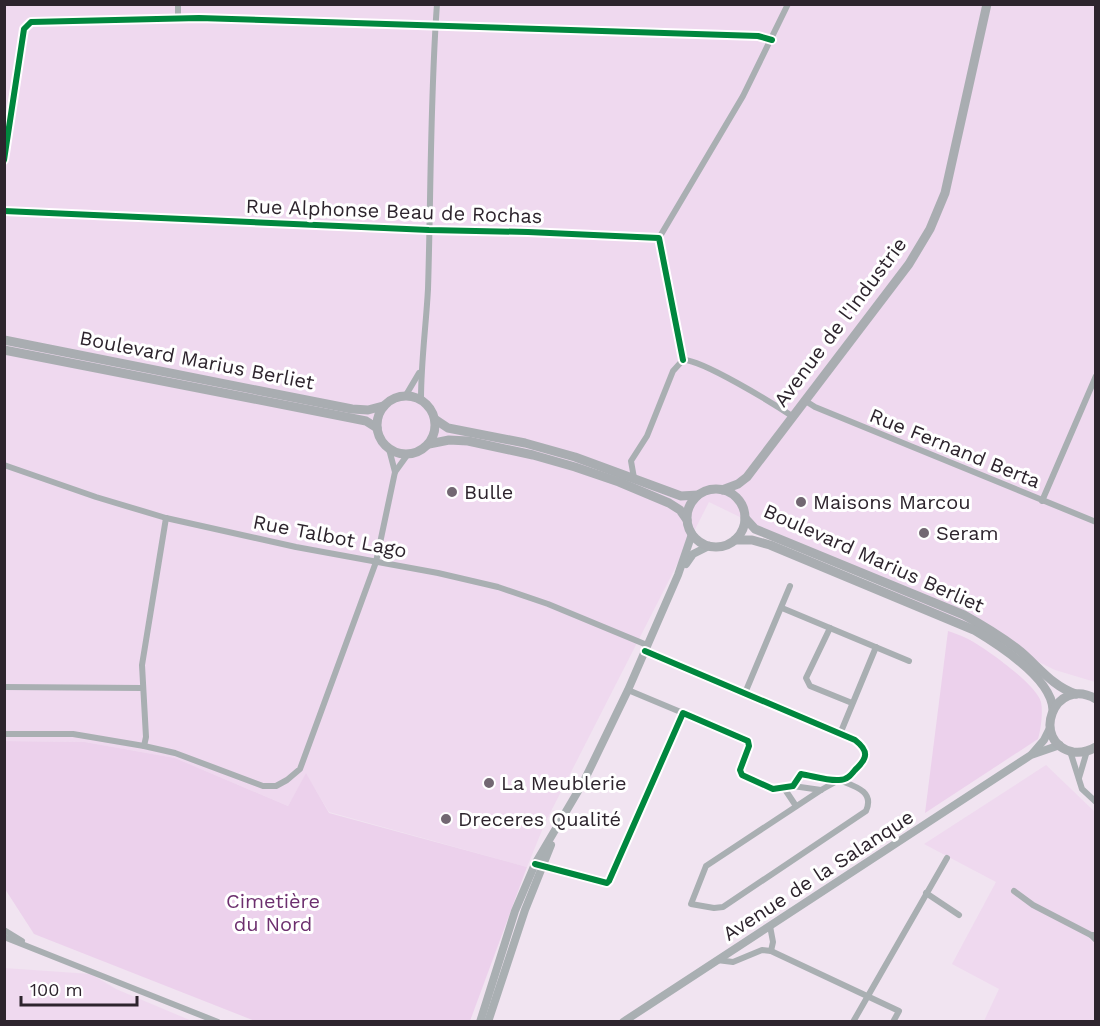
<svg xmlns="http://www.w3.org/2000/svg" width="1100" height="1026" font-family="'Work Sans',sans-serif">
<rect width="100%" height="100%" fill="#f1e4f1"/>
<!-- built -->
<g fill="#efd9ef">
<path d="M5 5H1095V682L1055 670 709 502 545 823 527 867 329 812 306 774 288 806 175 758 85 742 5 741Z"/>
<path d="M1046 765 1095 812V1021H984L999 989 952 964 996 882 924 844Z"/>
<path d="M4 968 91 974 116 989 192 1021H5Z"/>
</g>
<!-- green -->
<g fill="#ecd1ec">
<path d="M948 631C954 633 960 635 966 638 983 646 1036 684 1041 702 1043 712 1041 729 1038 739L925 813Z"/>
<path d="M4 741 85 742 175 758 288 806 306 773 329 813 527 867 470 1021H255L34 934 5 889Z"/>
</g>
<g fill="none" stroke-linecap="round" stroke-linejoin="round">
<!-- minor -->
<g stroke="#a9afb2" stroke-width="6">
<path d="M178 18V4"/>
<path d="M4 160 24 29 31 22 199 18 758 36 772 40"/>
<path d="M4 211 429 230 528 232 659 238 683 360"/>
<path d="M659 238 743 96 788 4"/>
<path d="M406 395 419 373"/>
<path d="M421 399C421 362 426 326 428 289 431 194 430 99 437 4"/>
<path d="M804 400 815 407 1096 522"/>
<path d="M389 449 395 472"/>
<path d="M4 465 96 497 166 518 296 547 438 573 498 587 548 604 647 645"/>
<path d="M634 478 631 461 647 436 673 371 683 360C701 359 774 404 792 416"/>
<path d="M1042 501 1096 376"/>
<path d="M782 608 909 661"/>
<path d="M830 628 806 678 810 686 852 703"/>
<path d="M4 687 142 688"/>
<path d="M628 690 683 713"/>
<path d="M745 693 790 586"/>
<path d="M4 734H73L144 746 175 753 263 786H276L287 780 300 769 376 562 395 472 408 454"/>
<path d="M840 734 876 647"/>
<path d="M144 746 146 737 142 665 166 518"/>
<path d="M1070 751 1082 789 1096 802"/>
<path d="M1079 778 1087 751"/>
<path d="M839 780C854 786 875 791 866 811L723 907 714 908 691 904 706 866 821 790Z"/>
<path d="M793 786 821 790"/>
<path d="M784 788 796 806"/>
<path d="M541 867 607 883 609 881 683 713 748 741 749 746 740 770 742 775 773 789 793 786 801 774C813 776 828 781 839 780 847 780 851 775 855 770 868 758 869 751 855 740L645 651"/>
<path d="M1014 891 1033 905 1091 935"/>
<path d="M926 893 959 915"/>
<path d="M770 926 773 942 771 951"/>
<path d="M4 930 22 941"/>
<path d="M1096 935H1091L1096 940"/>
<path d="M4 937 218 1022"/>
<path d="M717 960 733 962 762 950 771 951 899 1011 893 1022"/>
<path d="M853 1022 947 858"/>
</g>
<!-- tertiary -->
<g stroke="#a9afb2" stroke-width="8">
<path d="M686 564 693 554 709 546"/>
<path d="M1032 754 1044 740 1050 728"/>
<path d="M480 1022 515 911 535 864 584 781 628 690 678 575 692 534"/>
<path d="M488 1022 525 910 551 845"/>
<path d="M623 1022 1031 755 1060 745"/>
</g>
<!-- secondary -->
<g stroke="#a9adb1" stroke-width="9">
<path d="M4 340 352 409 368 410 383 406"/>
<path d="M4 350 356 419 366 421 377 428"/>
<circle cx="406" cy="425" r="29"/>
<path d="M436 420 448 428 525 443 575 457 681 496 698 495"/>
<path d="M429 444 449 440 468 441 533 455 575 467 619 482 669 503 680 510 687 520"/>
<circle cx="716" cy="518" r="29"/>
<path d="M722 490 738 484 747 477 909 264 930 229 945 193 987 4"/>
<path d="M745 518 755 529 964 615C984 626 1002 637 1020 651 1038 666 1053 687 1076 694"/>
<path d="M735 540H752L770 545 974 630C999 645 1052 679 1053 710"/>
<path d="M1096 699C1053 675 1030 743 1073 752 1081 753 1089 751 1096 747"/>
</g>
<defs>
<g id="cycleway">
<path d="M4 160 24 29 31 22 199 18 758 36 772 40"/>
<path d="M4 211 429 230 528 232 659 238 683 360"/>
<path d="M535 864 607 883 609 881 683 713 748 741 749 746 740 770 742 775 773 789 793 786 801 774C813 776 828 781 839 780 847 780 851 775 855 770 868 758 869 751 855 740L645 651"/>
</g>
</defs>
<!-- cycleway casing -->
<use href="#cycleway" stroke="#fff" stroke-width="10"/>
<!-- cycleway -->
<use href="#cycleway" stroke="#00873e" stroke-width="6"/>
</g>
<!-- markers -->
<g fill="#726772" stroke="#fff" stroke-width="2">
<circle cx="452" cy="492" r="6"/>
<circle cx="801" cy="502" r="6"/>
<circle cx="924" cy="533" r="6"/>
<circle cx="489" cy="783" r="6"/>
<circle cx="446" cy="819" r="6"/>
</g>
<g text-anchor="middle" dominant-baseline="central" stroke-width="6" stroke-linejoin="round" paint-order="stroke">
<!-- street labels -->
<g font-size="20" fill="#2d242d" stroke="#fff">
<text transform="translate(394 211) rotate(2)">Rue Alphonse Beau de Rochas</text>
<text transform="translate(840 322) rotate(-53)">Avenue de l'Industrie</text>
<text transform="translate(197 360) rotate(11)">Boulevard Marius Berliet</text>
<text transform="translate(955 448) rotate(22)">Rue Fernand Berta</text>
<text transform="translate(330 536) rotate(11)">Rue Talbot Lago</text>
<text transform="translate(874 558) rotate(24)">Boulevard Marius Berliet</text>
<text transform="translate(818 875) rotate(-33)">Avenue de la Salanque</text>
</g>
<!-- poi labels -->
<g font-size="20" fill="#2d242d" stroke="#fff" text-anchor="start">
<text x="464" y="492">Bulle</text>
<text x="813" y="502">Maisons Marcou</text>
<text x="936" y="533">Seram</text>
<text x="501" y="783">La Meublerie</text>
<text x="458" y="819">Dreceres Qualité</text>
</g>
<!-- park labels -->
<g font-size="20" fill="#6c2f6e" stroke="#fff">
<text x="273" y="901">Cimetière<tspan x="273" dy="23">du Nord</tspan></text>
</g>
</g>
<!-- border -->
<rect width="1100" height="1026" fill="none" stroke="#2d242d" stroke-width="12"/>
<!-- scale -->
<path d="M21 996v9h116v-9" fill="none" stroke="#2d242d" stroke-width="3"/>
<text x="30" y="996" font-size="18" fill="#2d242d" stroke="#ffffff" stroke-width="4.5" paint-order="stroke">100 m</text>
</svg>
